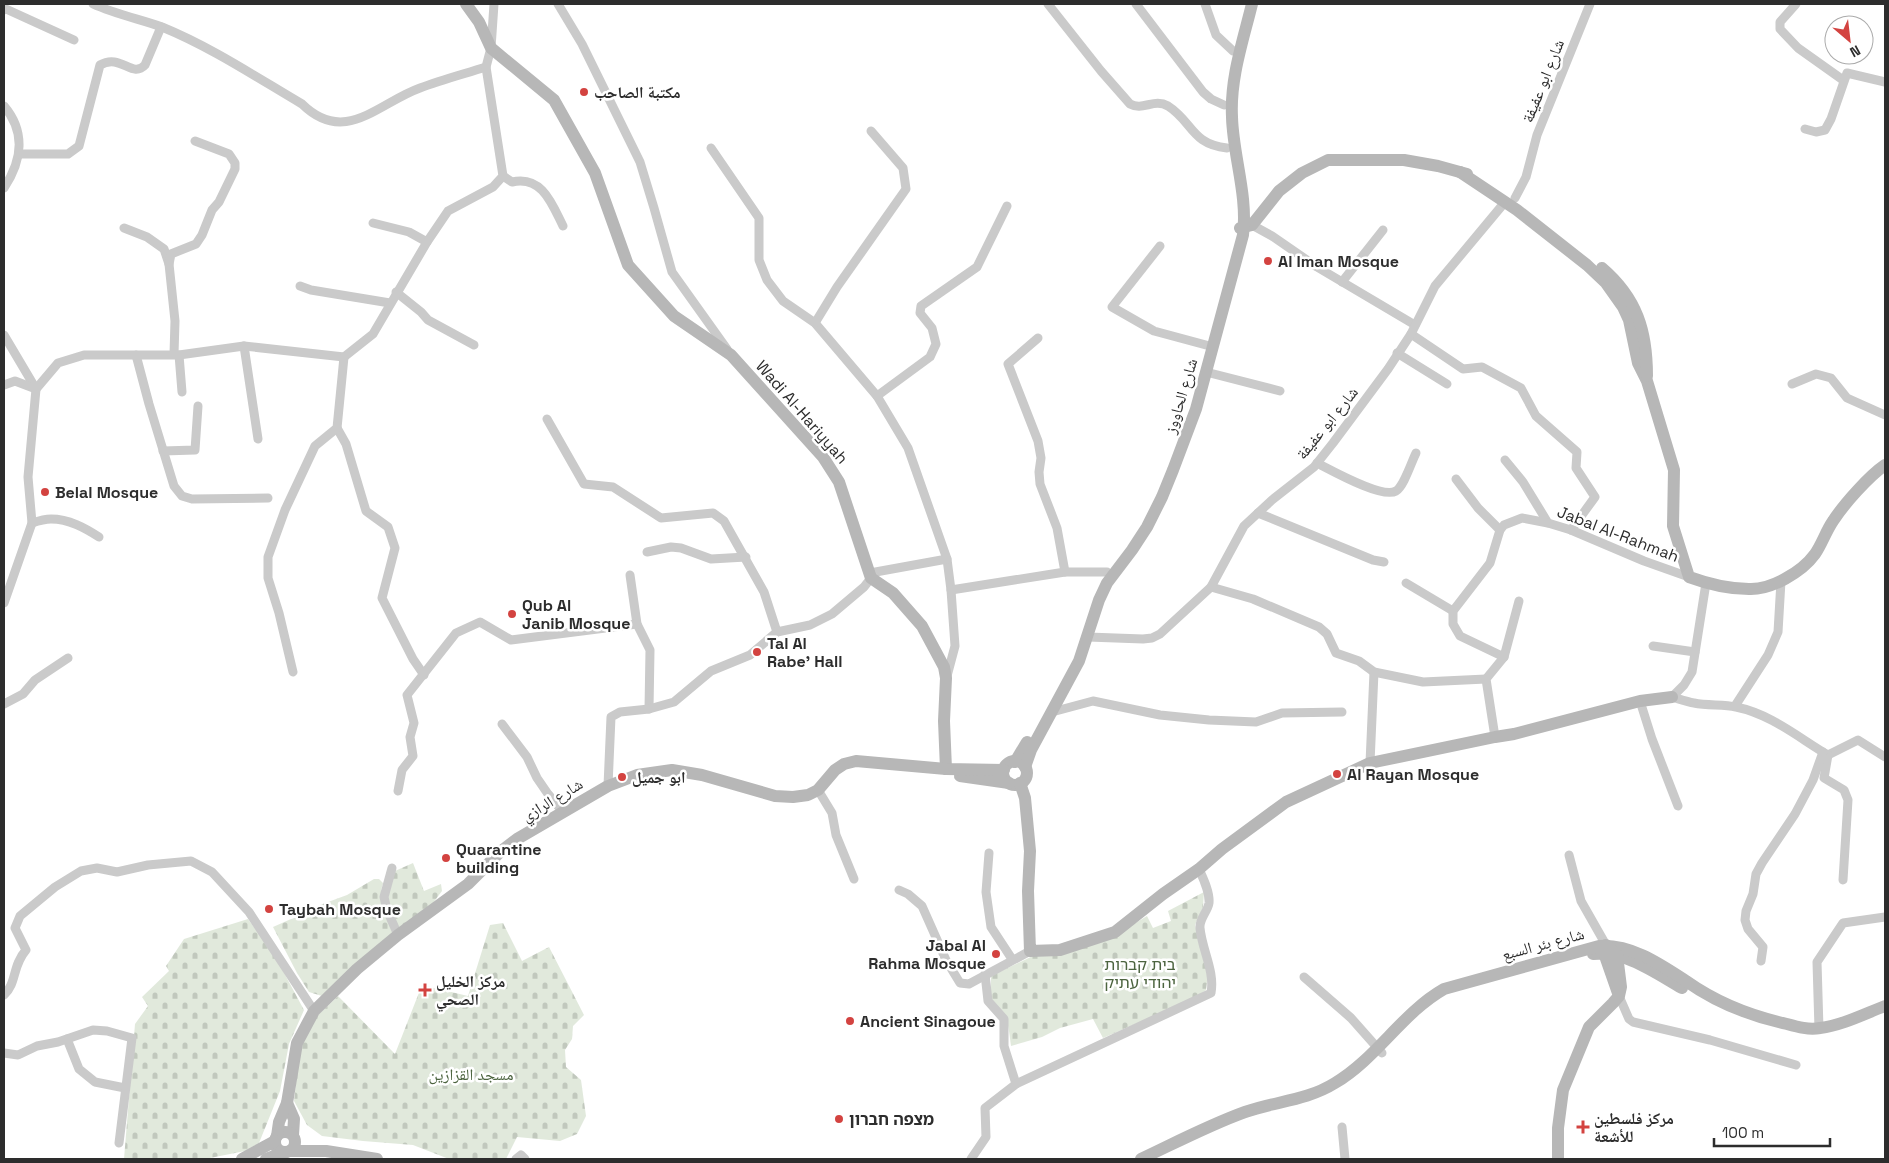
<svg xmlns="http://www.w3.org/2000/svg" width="1889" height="1163" font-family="'Space Grotesk','Noto Naskh Arabic','Noto Sans Hebrew',sans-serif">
<defs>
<pattern id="cemetery-stones" width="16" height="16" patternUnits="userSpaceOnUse" patternTransform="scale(1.25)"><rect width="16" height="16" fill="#e1e9dc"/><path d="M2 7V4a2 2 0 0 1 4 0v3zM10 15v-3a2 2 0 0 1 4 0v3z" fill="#c1c8bd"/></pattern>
</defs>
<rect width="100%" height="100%" fill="#fff"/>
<!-- cemetery -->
<g fill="url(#cemetery-stones)">
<path d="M413 863 424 891 441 884 442 891 430 907 401 928 398 926 387 901 395 871Z"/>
<path d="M374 879H379L383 883C377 902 385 914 393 931L386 941 322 996 309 992 297 973 273 927 291 919 320 914V905L347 895Z"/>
<path d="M1204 892 1203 907 1195 925 1208 974 1206 990 1195 998 1103 1038 1093 1019 1060 1028 1042 1037 1011 1046C1008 1022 1008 1016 991 999V976L1035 955 1109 939 1147 916 1153 928 1171 921 1168 911Z"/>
<path d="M248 919 275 956 304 1010 289 1044 280 1091 259 1143 245 1151 205 1159H124L135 1024 148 1006 142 997 169 971 166 966 184 939Z"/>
<path d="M503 923 522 961 549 947 584 1015 573 1026 572 1039 565 1050 566 1067 581 1080 586 1116 577 1134 560 1141 517 1137 506 1159H449L413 1145 363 1141 322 1136 307 1125 294 1101 300 1047 314 1019 338 996 395 1054 422 985 468 996 490 925Z"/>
</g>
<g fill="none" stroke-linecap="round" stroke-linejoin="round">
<!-- street -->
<g stroke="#cacaca" stroke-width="9">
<path d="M93 4C115 14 139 19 162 27 211 47 256 77 302 104 345 146 378 103 420 88 441 80 464 74 486 67L491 48 494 4"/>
<path d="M558 4 582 44 640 162 654 208 672 272 727 349"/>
<path d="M1048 4 1101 71 1130 104C1143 111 1154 98 1168 106 1193 122 1191 144 1227 148"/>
<path d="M1136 4 1203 92 1211 99 1224 105"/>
<path d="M1205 4 1216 35 1233 51"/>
<path d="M1796 4 1780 22V29L1798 48 1843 80"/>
<path d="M4 10 6 9 74 40"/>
<path d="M4 106C26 132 22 161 4 188"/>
<path d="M1805 129 1816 132 1825 130 1831 119 1847 73 1885 82"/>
<path d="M711 148 759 218V260L767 280 783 301 815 323 877 396 908 448 947 559 951 590 955 646 947 676"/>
<path d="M19 154H68L79 146 100 65C121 53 132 79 145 65L161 27"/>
<path d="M503 176 512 182C542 175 552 204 563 226"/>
<path d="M1515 198 1526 177 1537 135 1590 4"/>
<path d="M373 223 409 232 427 242"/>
<path d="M1252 225 1272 236 1317 267 1415 325"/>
<path d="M124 228 147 237 164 249 169 264"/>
<path d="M1160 246 1112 307 1154 331 1206 345"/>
<path d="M1342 282 1383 230"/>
<path d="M300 286 311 290 390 303"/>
<path d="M396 292 421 312 428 320 474 345"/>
<path d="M815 323 837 287 906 189 903 168 871 131"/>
<path d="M1411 334 1463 369 1482 367 1521 388 1536 416 1577 452 1576 468 1595 497 1571 530"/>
<path d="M4 335 36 389 28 477 32 523 4 603"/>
<path d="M1038 338 1008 364 1038 441 1041 458 1039 472 1040 484 1057 528 1065 572"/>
<path d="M244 346 258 439"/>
<path d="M1397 353 1447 384"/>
<path d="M174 354 175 321 169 264 171 254 196 244 202 235 212 210 219 202 235 169V163L229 154 195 141"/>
<path d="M136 355 149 404 174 486 182 496 192 499 268 498"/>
<path d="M179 355 182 392"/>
<path d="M1206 372 1280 391"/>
<path d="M1792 384 1816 374 1831 378 1847 398 1885 415"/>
<path d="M4 385 15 381 36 389 58 363 84 355H179L244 346 344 357 373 334 427 242 448 211 493 187 503 176 486 67"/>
<path d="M877 396 930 357 936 344 932 328 920 313 921 306 977 267 1007 206"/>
<path d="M547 419 584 484 613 487 661 518 713 513 724 521 764 592 777 632"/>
<path d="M337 428 346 444 366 511 388 527 395 548 382 598 413 659 424 675"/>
<path d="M163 451 195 450 198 406"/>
<path d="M1505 460 1523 482 1548 523"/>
<path d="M1317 463C1331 470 1382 499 1396 491 1404 486 1411 463 1416 453"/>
<path d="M1456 479 1478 508 1500 530"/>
<path d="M1258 513 1373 560 1384 562"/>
<path d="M32 523C38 521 45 519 51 519 69 519 85 528 99 537"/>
<path d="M647 552 671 547 681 548 711 559 746 557"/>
<path d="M870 573 947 559"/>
<path d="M630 575 637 624 650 650 649 709"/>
<path d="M1406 583 1453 611"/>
<path d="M1211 587 1253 599 1319 627 1327 634 1336 653 1359 661 1374 672 1423 682 1486 679"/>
<path d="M951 590 1065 572H1107"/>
<path d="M1088 637 1143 639 1152 638 1160 634 1211 587 1244 526 1272 500 1314 467 1333 443 1388 369 1411 334 1435 286 1505 202"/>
<path d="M1653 646 1695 652"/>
<path d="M1504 657 1460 636 1453 624V611L1490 563 1500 530 1504 525 1522 518 1548 523 1571 530 1644 561 1689 577"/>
<path d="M293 672 279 613 268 578V557L285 510 315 446 337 428 344 357"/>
<path d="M1672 697C1679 699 1687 702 1694 703 1708 706 1723 704 1736 707 1771 714 1799 738 1828 755L1858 740 1885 757"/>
<path d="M1672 697 1684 685 1692 672 1706 583"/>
<path d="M1640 701 1652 739 1678 806"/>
<path d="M4 704 23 694 35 680 68 658"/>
<path d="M1735 706 1768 655 1778 632 1781 581"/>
<path d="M1052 712 1093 701 1160 715 1209 720 1256 722 1282 713 1342 712"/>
<path d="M502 724 527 757 537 778 548 794 563 812"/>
<path d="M1495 737 1486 679 1504 657 1519 601"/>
<path d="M1828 755 1824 778 1844 790 1848 800 1843 880"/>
<path d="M1370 763 1374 672"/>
<path d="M608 786 611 717 620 712 649 709 674 702 711 671 750 655 777 632 810 625 832 614 864 587 871 578"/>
<path d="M818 790 832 813 836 835 854 879"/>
<path d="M398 791 402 770 413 756 410 737 414 723 407 695 456 633 480 622 511 640 637 624"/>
<path d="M989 853 986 892 991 927 1012 959"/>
<path d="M1569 855 1581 901 1606 945"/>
<path d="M392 868 384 897 387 910 398 935"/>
<path d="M899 890 908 894 922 906 946 960 960 983 969 984 1030 951"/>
<path d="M1761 961 1763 947 1748 929 1745 920 1746 911 1753 894 1756 874 1762 863 1795 814 1813 780 1823 752"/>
<path d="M985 974 988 1001 1004 1019V1046L1016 1084"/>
<path d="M1304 977 1351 1018 1382 1053"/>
<path d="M4 995C17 983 12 966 26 950L15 928 20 916 55 887 81 871 97 868 117 872 148 865 191 861 212 872 249 912 314 1011"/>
<path d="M1619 996 1629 1019 1633 1022 1710 1040 1796 1065"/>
<path d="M1819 1029 1817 962 1843 923 1885 917"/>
<path d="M67 1039 79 1069 95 1082 125 1088"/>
<path d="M4 1053 18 1055 37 1046 58 1042 93 1030 107 1031 132 1038 119 1143"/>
<path d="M1342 1127 1345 1159"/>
<path d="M516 1159 521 1155 525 1159"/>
<path d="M971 1159 986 1137 985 1108 1016 1084 1211 993C1215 971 1202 950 1200 928 1199 919 1208 911 1209 903 1210 892 1203 878 1199 869"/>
</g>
<!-- secondary -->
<g stroke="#b7b7b7" stroke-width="12">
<path d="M466 4 479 22 491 48 554 100 595 173 628 265 674 316 731 355 823 457 839 482 871 578 893 593 922 626 944 667 946 678 944 721 946 769"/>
<path d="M1460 172 1517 210 1587 265 1606 283 1623 307 1629 320 1638 363 1647 381 1674 470 1673 526 1689 577C1708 584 1729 589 1749 589 1771 590 1802 572 1815 554 1822 544 1826 531 1833 521 1844 504 1869 476 1885 465"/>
<path d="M1240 228 1252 225 1279 191 1302 173 1328 160H1404L1438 166 1467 174"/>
<path d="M1602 268C1637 298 1647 331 1647 376"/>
<circle cx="1015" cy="773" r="12"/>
<path d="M1015 762 1027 742"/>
<path d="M1025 767 1031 750 1079 661 1099 600 1107 583 1132 550 1147 527 1162 497 1173 470 1196 409 1243 235C1248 195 1233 156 1232 117 1230 78 1243 41 1252 4"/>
<path d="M960 776 1009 783"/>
<path d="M1020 783 1025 798 1030 851 1028 891 1030 951 1060 950 1115 932 1163 894 1199 869 1222 849 1286 802 1370 763 1495 737 1514 734 1640 701 1672 697"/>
<path d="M1593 954C1626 951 1654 972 1682 988"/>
<path d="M287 1103 294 1119 293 1135"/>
<circle cx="285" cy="1142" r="10"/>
<path d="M277 1136 279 1122 287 1103 297 1043 314 1011 357 969 398 935 468 884 500 852 517 839 608 786 637 775 672 770 702 775 775 796 793 797 808 795 818 790 835 770 844 764 856 761 946 769 1004 770"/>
<path d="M290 1151H326L377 1159"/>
<path d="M242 1159 275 1141"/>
<path d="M266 1159 286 1152"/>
<path d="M1141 1159C1175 1143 1209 1125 1245 1112 1276 1101 1306 1101 1335 1083 1377 1058 1402 1013 1444 989L1599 946C1631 944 1660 964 1686 981 1717 1003 1750 1016 1787 1024 1798 1027 1809 1030 1820 1028 1843 1025 1864 1014 1885 1006"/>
<path d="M1558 1159V1128L1563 1090 1589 1027 1613 1003 1619 996 1621 987 1617 955 1606 945 1604 953 1619 996"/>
</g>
</g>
<!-- markers -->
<g fill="#d34340" stroke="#fff" stroke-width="2">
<circle cx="584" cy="92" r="5"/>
<circle cx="1268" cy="261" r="5"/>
<circle cx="45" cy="492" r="5"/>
<circle cx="512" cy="614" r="5"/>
<circle cx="757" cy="652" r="5"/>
<circle cx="1337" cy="774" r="5"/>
<circle cx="622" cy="777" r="5"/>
<circle cx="446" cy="858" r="5"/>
<circle cx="269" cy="909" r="5"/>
<circle cx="996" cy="954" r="5"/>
<path d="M422.5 982.5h5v5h5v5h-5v5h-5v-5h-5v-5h5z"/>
<circle cx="850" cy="1021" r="5"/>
<circle cx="839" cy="1119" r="5"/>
<path d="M1580.5 1119.5h5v5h5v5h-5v5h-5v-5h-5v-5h5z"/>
</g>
<g text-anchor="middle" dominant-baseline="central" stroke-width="5" stroke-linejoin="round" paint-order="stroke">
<!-- street labels -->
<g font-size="16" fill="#2d2d2d" stroke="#fff">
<text transform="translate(1543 81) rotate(-68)">شارع ابو عفيفة</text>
<text transform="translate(1181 396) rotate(-73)">شارع الحاووز</text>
<text transform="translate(802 412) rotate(49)">Wadi Al-Hariyyah</text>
<text transform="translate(1327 423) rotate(-51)">شارع ابو عفيفة</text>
<text transform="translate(1618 534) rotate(21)">Jabal Al-Rahmah</text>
<text transform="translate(552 800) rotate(-31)">شارع الرازي</text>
<text transform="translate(1543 944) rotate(-15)">شارع بئر السبع</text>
</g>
<!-- poi labels -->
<g font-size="16" font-weight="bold" fill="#2d2d2d" stroke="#fff" text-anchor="start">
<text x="594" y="92">مكتبة الصاحب</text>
<text x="1278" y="261">Al Iman Mosque</text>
<text x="55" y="492">Belal Mosque</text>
<text x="522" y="605">Qub Al<tspan x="522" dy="18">Janib Mosque</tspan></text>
<text x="767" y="643">Tal Al<tspan x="767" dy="18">Rabe' Hall</tspan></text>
<text x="1347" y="774">Al Rayan Mosque</text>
<text x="632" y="777">ابو جميل</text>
<text x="456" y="849">Quarantine<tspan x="456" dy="18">building</tspan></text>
<text x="279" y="909">Taybah Mosque</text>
<text x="986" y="945" text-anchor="end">Jabal Al<tspan x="986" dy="18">Rahma Mosque</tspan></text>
<text x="436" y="981">مركز الخليل<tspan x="436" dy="18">الصحي</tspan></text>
<text x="860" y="1021">Ancient Sinagoue</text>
<text x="1594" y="1118">مركز فلسطين<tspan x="1594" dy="18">للأشعة</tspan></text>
<text x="849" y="1119">מצפה חברון</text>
</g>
<!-- park labels -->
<g font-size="16" fill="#4c643f" stroke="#fff">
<text x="1140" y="964">בית קברות<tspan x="1140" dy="18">יהודי עתיק</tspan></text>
<text x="471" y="1074">مسجد القزازين</text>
</g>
</g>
<!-- border -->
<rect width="1889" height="1163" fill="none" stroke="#2d2d2d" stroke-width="10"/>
<!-- north arrow -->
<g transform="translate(1849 40) rotate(152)"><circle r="24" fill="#ffffff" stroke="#ababab"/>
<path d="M0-4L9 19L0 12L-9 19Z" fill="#d34340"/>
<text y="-8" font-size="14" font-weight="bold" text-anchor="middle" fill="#2d2d2d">N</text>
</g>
<!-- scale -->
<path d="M1714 1138v8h116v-8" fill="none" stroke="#2d2d2d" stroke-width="2.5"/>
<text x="1722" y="1138" font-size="15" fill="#2d2d2d" stroke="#ffffff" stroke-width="4" paint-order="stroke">100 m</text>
</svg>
